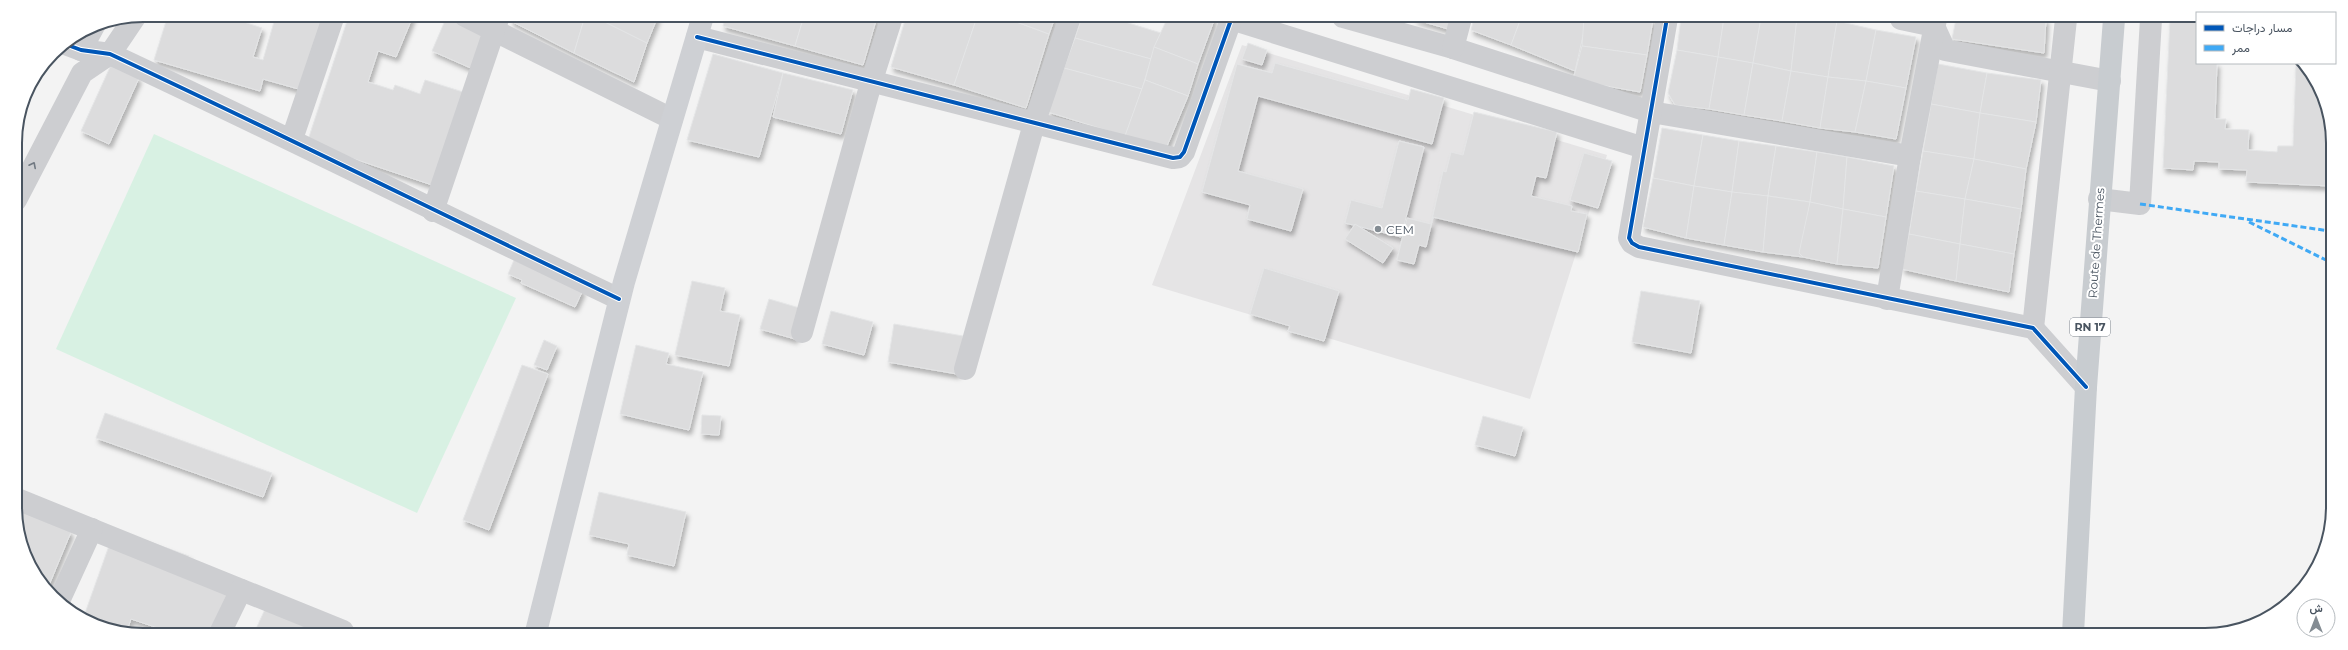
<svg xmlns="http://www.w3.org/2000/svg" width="2348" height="650" font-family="Montserrat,Vazirmatn,sans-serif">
<defs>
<filter id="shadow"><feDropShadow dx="2.5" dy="4.5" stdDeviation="2" flood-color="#0004"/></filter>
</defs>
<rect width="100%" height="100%" fill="#f3f3f3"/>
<!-- education -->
<path fill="#e5e4e5" d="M1242 45 1607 155 1530 399 1152 285Z"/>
<!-- pitch -->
<path fill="#d8f1e3" d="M154 134 516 298 417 513 56 349Z"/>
<!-- building -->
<g fill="#dcdcdd" stroke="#e4e5e6" filter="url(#shadow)">
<path d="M168 15H223L262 28 253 57 263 60 276 15H324L302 90 263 79 260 91 154 60Z"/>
<path d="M349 15 413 16 396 57 378 51 368 82 393 90 395 85 420 94 425 80 466 93 435 186 307 143Z"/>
<path d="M447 16H458L489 29 473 69 432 51Z"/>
<path d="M512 16H585L574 53 511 21Z"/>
<path d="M585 16H593L647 43 634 82 574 53Z"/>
<path d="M593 16H658L647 43Z"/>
<path d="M726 16H804L795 46 723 26Z"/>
<path d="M804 16 877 17 863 65 795 46Z"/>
<path d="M906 17H977L954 85 891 67Z"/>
<path d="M977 17H1003L1049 34 1026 108 954 85Z"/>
<path d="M1003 17H1055L1049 34Z"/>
<path d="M1082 17H1109L1161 33 1151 59 1075 38Z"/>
<path d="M1168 17H1198L1213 23 1198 64 1154 47Z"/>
<path d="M1198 17H1214L1213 23Z"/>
<path d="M1415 18H1450L1448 29 1414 19Z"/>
<path d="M1474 18H1521L1511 45 1471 30Z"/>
<path d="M1521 18H1587L1575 71 1511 45Z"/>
<path d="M1584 18 1653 19 1647 55 1582 46Z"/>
<path d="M1681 18H1724L1718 57 1677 50Z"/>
<path d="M1724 18H1761L1753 63 1718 57Z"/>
<path d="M1761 18H1797L1791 71 1753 63Z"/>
<path d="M1797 18H1825L1837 21 1828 77 1791 71Z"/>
<path d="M1956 19H2046L2044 53 1952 39Z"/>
<path d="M2170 19H2197V63H2217L2215 119H2226L2225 129 2249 130 2248 150 2277 152 2278 146H2293L2296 64H2304L2320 86 2331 118 2330 186 2246 182 2247 170 2219 169V162L2194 161 2193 170 2163 168Z"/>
<path d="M1837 21 1876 30 1866 81 1828 77Z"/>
<path d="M1876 30 1916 37 1906 88 1866 81Z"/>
<path d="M1075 38 1151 59 1142 89 1064 68Z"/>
<path d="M1248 43 1267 50 1262 65 1242 59Z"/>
<path d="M1582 46 1647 55 1640 92 1573 80Z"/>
<path d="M1154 47 1198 64 1188 96 1145 80Z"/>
<path d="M1677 50 1718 57 1709 109 1675 105 1668 93Z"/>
<path d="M713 54 783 73 759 157 687 140Z"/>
<path d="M1718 57 1753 63 1744 115 1709 109Z"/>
<path d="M1275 63 1408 100 1411 89 1444 98 1432 144 1258 96 1238 171 1303 189 1291 231 1247 219 1250 205 1202 192 1237 64 1272 73Z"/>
<path d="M1753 63 1791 71 1782 121 1744 115Z"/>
<path d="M1938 64 1987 73 1980 113 1931 104Z"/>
<path d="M111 65 139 78 109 144 81 131Z"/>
<path d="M1064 68 1142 89 1125 136 1048 112Z"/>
<path d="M1791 71 1828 77 1820 128 1782 121Z"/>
<path d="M783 73 853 90 841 134 773 117Z"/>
<path d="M1987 73 2041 80 2036 122 1980 113Z"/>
<path d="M1828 77 1866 81 1855 132 1820 128Z"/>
<path d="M1145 80 1188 96 1167 146 1125 136Z"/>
<path d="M1866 81 1906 88 1896 139 1855 132Z"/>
<path d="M1931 104 1980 113 1974 159 1923 151Z"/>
<path d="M1474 112 1557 132 1546 178 1536 176 1531 196 1572 206 1571 211 1587 214 1578 252 1433 217 1426 247 1419 245 1414 264 1397 260 1407 218 1431 224 1443 171 1446 172 1451 152 1463 155Z"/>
<path d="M1980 113 2036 122 2026 169 1974 159Z"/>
<path d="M1662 128 1703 135 1694 186 1653 178Z"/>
<path d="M1703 135 1739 141 1732 192 1694 186Z"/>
<path d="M1399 141 1424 147 1401 237 1345 223 1351 200 1382 208Z"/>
<path d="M1739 141 1776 146 1768 196 1732 192Z"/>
<path d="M1776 146 1817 152 1810 202 1768 196Z"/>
<path d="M1923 151 1974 159 1965 199 1916 191Z"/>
<path d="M1817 152 1847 157 1843 209 1810 202Z"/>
<path d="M1584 153 1612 161 1598 208 1570 200Z"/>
<path d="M1847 157 1894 166 1886 217 1843 209Z"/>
<path d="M1974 159 2026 169 2021 209 1965 199Z"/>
<path d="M1653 178 1694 186 1686 238 1643 227Z"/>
<path d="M1694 186 1732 192 1724 245 1686 238Z"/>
<path d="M1916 191 1965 199 1960 244 1909 234Z"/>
<path d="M1732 192 1768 196 1763 252 1724 245Z"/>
<path d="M1768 196 1810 202 1803 257 1763 252Z"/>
<path d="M1965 199 2021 209 2014 254 1960 244Z"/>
<path d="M1810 202 1843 209 1837 264 1803 257 1799 253Z"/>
<path d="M1843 209 1886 217 1878 268 1837 264Z"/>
<path d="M1355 224 1393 248 1383 263 1345 239Z"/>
<path d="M1909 234 1960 244 1956 281 1902 269Z"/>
<path d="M1960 244 2014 254 2009 292 1956 281Z"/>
<path d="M514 260 583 290 575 307 521 283 522 280 508 274Z"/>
<path d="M1264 268 1339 291 1324 341 1288 331 1290 326 1250 314Z"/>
<path d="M692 281 725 288 720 311 740 315 729 366 675 355Z"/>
<path d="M1641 291 1700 301 1691 353 1632 342Z"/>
<path d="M769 299 803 309 795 339 760 329Z"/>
<path d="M831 311 873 322 864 355 822 344Z"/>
<path d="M894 324 963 336 957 374 888 362Z"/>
<path d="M544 340 557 346 547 370 534 365Z"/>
<path d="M636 345 669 353 666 364 703 372 689 430 620 414Z"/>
<path d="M522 365 548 374 489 530 463 520Z"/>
<path d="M105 413 272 473 263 497 96 438Z"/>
<path d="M702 415 721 416 719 435 701 434Z"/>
<path d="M1483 416 1523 427 1515 456 1475 445Z"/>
<path d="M599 492 686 512 674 566 627 555 629 544 589 535Z"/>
<path d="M17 504 71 532 47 590 28 564 17 532Z"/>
<path d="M115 529 189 556 185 569 233 586 216 631H157L158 628 131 619 127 631H110L84 616Z"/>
<path d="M267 605 317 631H255Z"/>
</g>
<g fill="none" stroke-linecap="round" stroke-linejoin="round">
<!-- minor -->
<g stroke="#cdced1" stroke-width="22">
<path d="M465 16 672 119"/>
<path d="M1343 17 1453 48 1651 112 1910 156"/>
<path d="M1667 18 1629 238 1632 243 1639 247 2033 328 2086 387"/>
<path d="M1231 19 1644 148"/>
<path d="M1901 19 1934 26 1945 50 2110 81"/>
<path d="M697 37 1173 158 1180 157 1184 152 1232 17"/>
<path d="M65 44 81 50 110 54C281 134 449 218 619 299"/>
<path d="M1453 48 1461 18"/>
<path d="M81 50 95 24"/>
<path d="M292 139 334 15"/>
<path d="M2099 199 2140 204 2151 19"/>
<path d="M16 200 82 73 110 54 135 17"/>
<path d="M433 211 499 16"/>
<path d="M1887 299 1910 156 1936 19"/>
<path d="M2033 328 2066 19"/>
<path d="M802 332 871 83 892 17"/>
<path d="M965 369 1034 124 1070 17"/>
<path d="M17 499 343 631"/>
<path d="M59 601 92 529"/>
<path d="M221 631 241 590"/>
</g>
<!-- secondary -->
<path stroke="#ced0d4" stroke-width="22" d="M536 632 624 282 703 16"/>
<!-- primary -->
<path stroke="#c8ccd0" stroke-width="22" d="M2073 634 2086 387 2114 19"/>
<!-- quiet -->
<g stroke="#3fa9f5" stroke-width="3" stroke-dasharray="6 3" stroke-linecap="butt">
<path d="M2140 204 2330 231"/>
<path d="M2249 222 2330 262"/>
</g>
<defs>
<g id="cycleway">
<path d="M1667 18 1629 238 1632 243 1639 247 2033 328 2086 387"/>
<path d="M697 37 1173 158 1180 157 1184 152 1232 17"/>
<path d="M65 44 81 50 110 54C281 134 449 218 619 299"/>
</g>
</defs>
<!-- cycleway casing -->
<use href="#cycleway" stroke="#fff" stroke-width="6"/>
<!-- cycleway -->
<use href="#cycleway" stroke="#0057b8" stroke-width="4"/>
</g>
<!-- one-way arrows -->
<defs><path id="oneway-chevron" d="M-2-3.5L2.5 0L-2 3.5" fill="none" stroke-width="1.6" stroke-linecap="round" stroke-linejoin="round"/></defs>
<use stroke="#717982" href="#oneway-chevron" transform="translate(33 165) rotate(-63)"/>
<!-- markers -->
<circle fill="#848c93" stroke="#fff" stroke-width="1.5" cx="1378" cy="229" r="4"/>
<g text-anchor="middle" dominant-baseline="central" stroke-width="4" stroke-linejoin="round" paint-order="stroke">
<!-- shield labels -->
<rect fill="#fff" stroke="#808790" stroke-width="1" x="2070" y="318" width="40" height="18" rx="3"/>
<g font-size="11" font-weight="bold" fill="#495460">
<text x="2090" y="327">RN 17</text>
</g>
<!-- poi labels -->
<g font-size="12" fill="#495460" stroke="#fff" text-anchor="start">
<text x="1386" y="229">CEM</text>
</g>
<!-- street labels -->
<g font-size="12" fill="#495460" stroke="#fff">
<text transform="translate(2096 243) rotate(-86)">Route de Thermes</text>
</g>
</g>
<!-- crop -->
<path d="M0 0H2348V650H0ZM143 22H2205A121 121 0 0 1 2326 143V507A121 121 0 0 1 2205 628H143A121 121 0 0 1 22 507V143A121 121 0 0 1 143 22Z" fill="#fff" fill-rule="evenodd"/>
<path fill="none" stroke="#495460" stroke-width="2" d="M143 22H2205A121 121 0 0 1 2326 143V507A121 121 0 0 1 2205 628H143A121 121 0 0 1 22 507V143A121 121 0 0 1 143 22Z"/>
<!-- legend -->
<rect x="2196" y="12" width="140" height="52" fill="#ffffff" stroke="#b6bbbf"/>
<rect x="2204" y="25" width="20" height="6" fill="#0057b8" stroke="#b6bbbf"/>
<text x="2232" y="32" font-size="12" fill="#495460">مسار دراجات</text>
<rect x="2204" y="45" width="20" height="6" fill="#3fa9f5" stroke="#b6bbbf"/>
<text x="2232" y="52" font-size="12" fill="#495460">ممر</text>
<!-- north arrow -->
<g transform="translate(2316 618)"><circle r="19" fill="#ffffff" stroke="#b6bbbf"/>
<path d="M0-3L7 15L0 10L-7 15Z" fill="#848c93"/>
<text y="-6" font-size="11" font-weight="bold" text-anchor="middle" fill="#495460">ش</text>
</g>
</svg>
